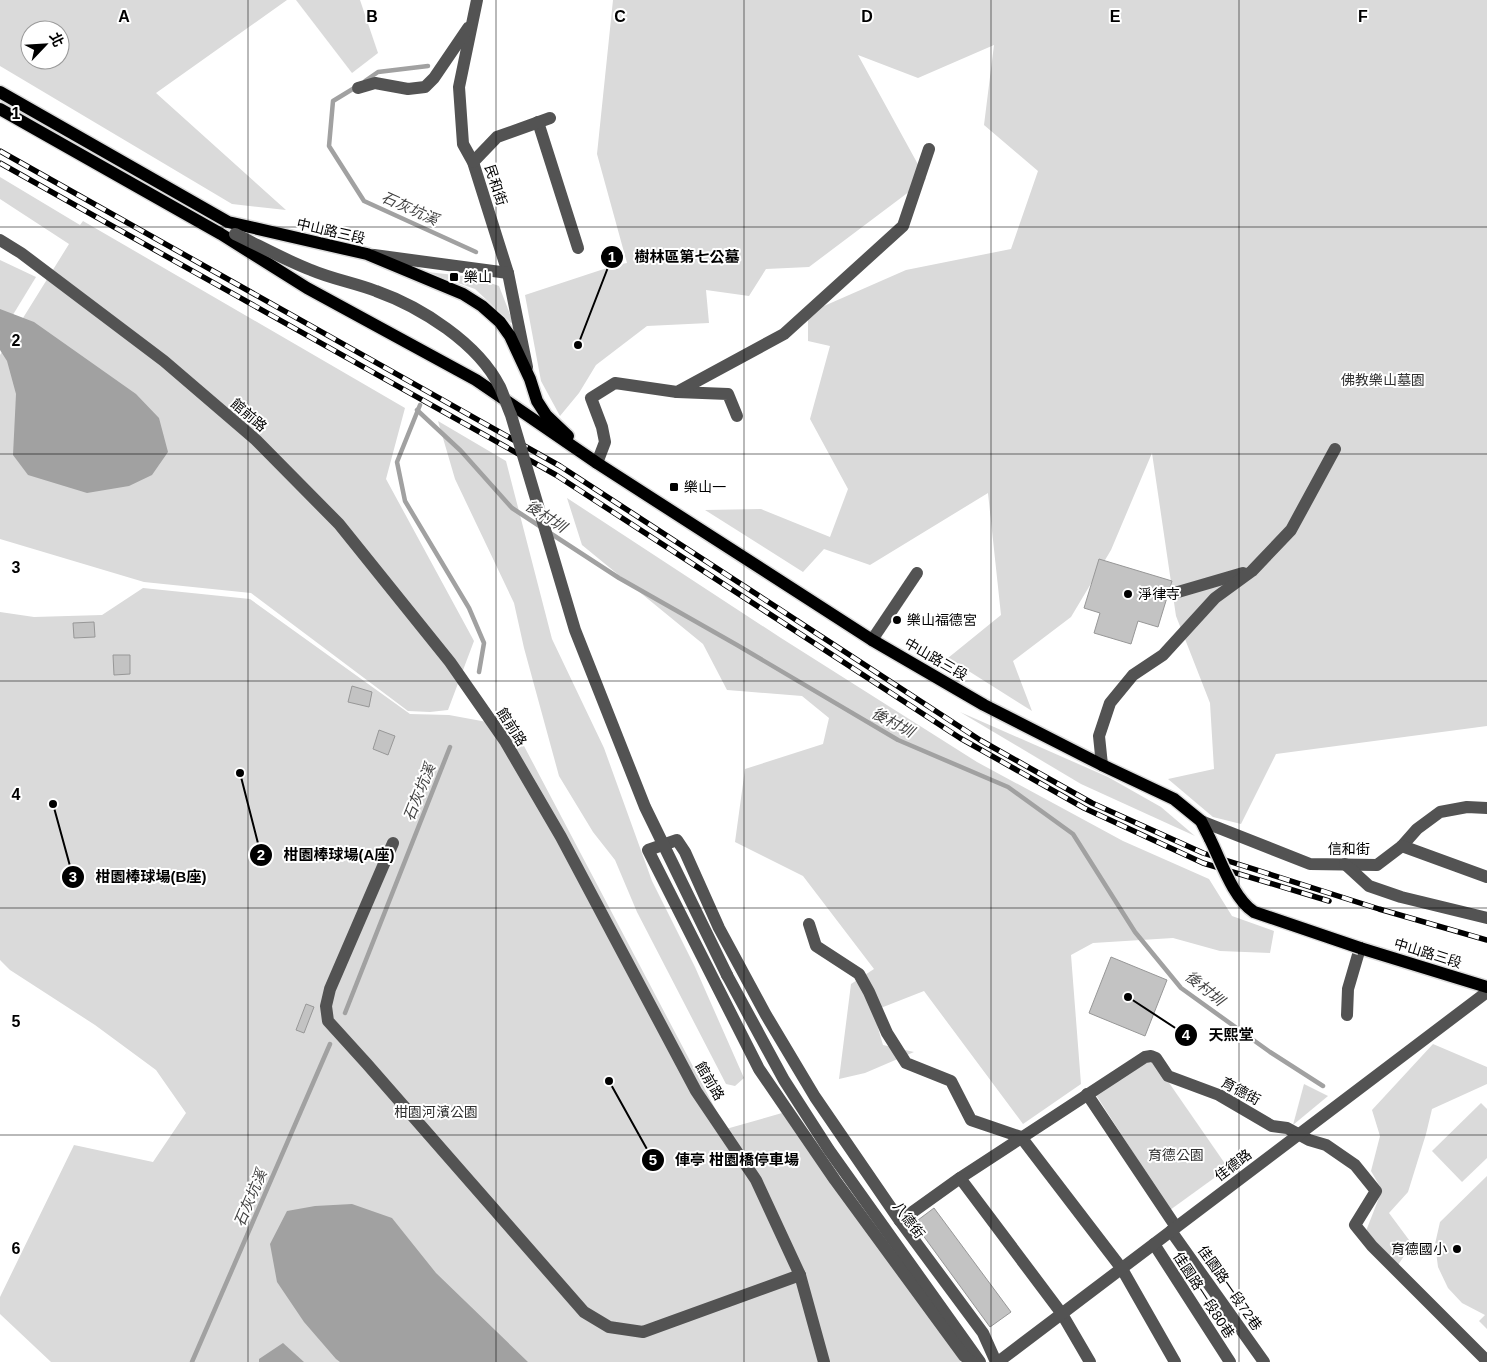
<svg xmlns="http://www.w3.org/2000/svg" width="1487" height="1362" font-family="Arial,'Noto Sans TC',sans-serif">
<rect width="100%" height="100%" fill="#fff"/>
<!-- green -->
<g fill="#dadada" fill-rule="evenodd">
<path d="M0 0H287L156 93 286 210 232 204 0 66ZM30 30H60V60H30Z"/>
<path d="M296 0H360L378 53 352 73Z"/>
<path d="M613 0H1487V726L1276 754 1241 824 1213 817 1168 779 1214 769 1210 703 1176 616 1152 453 1111 550 1071 617 1013 661 1032 711 948 658 1001 615 988 493 870 565 824 549 803 572 705 510 761 509 830 537 848 489 810 419 830 346 808 341V313L906 270 1011 249 1038 171 984 125 994 45 918 78 858 55 926 179 809 267 766 269 749 296 706 290 709 323 647 326 596 365 579 393 560 416 541 381 525 295 616 265 627 263 597 154Z"/>
<path d="M0 177 80 225 83 221 405 408 386 479 474 641 448 710 430 712 408 711 251 593 144 582 0 539V355L69 244 0 199Z"/>
<path d="M0 260 36 277 0 336Z"/>
<path d="M427 272 473 277 499 286 513 322 511 323 475 289Z"/>
<path d="M438 421 506 461 552 639 604 748 652 881 695 967 744 1078 735 1086 726 1084 637 912 615 860 593 832 559 776 524 648 514 603 455 479Z"/>
<path d="M567 498 781 638 977 762 1123 841 1209 879 1232 916 1274 931 1270 953 1220 951 1173 938 1093 943 1071 955 1081 1084 1023 1124 924 991 873 1011 883 1045 914 1052 865 1073 839 1079 851 984 874 969 803 876 735 842 745 769 823 744 829 718 802 696 727 690 703 644 582 545Z"/>
<path d="M143 588 250 599 410 714 449 715 514 727 726 1129 782 1113 933 1319 961 1362H51L0 1314V1297L74 1145 153 1162 186 1113 156 1070 95 1025 10 970 0 960V612L34 617 102 615Z"/>
<path d="M960 712 1108 777 1161 807 1195 836 1081 784Z"/>
<path d="M1433 1044 1487 1067V1084L1432 1109 1426 1134 1408 1192 1389 1213 1412 1244 1398 1265 1366 1231 1382 1190 1371 1171 1380 1136 1372 1110Z"/>
<path d="M1146 1061 1156 1064 1228 1168 1170 1210 1096 1095Z"/>
<path d="M1304 1084 1328 1096 1293 1125Z"/>
<path d="M1481 1103 1487 1109V1158L1462 1182 1432 1151Z"/>
<path d="M1487 1176V1329L1479 1321 1485 1315 1462 1303 1448 1288 1438 1267 1435 1244 1440 1222Z"/>
</g>
<!-- water -->
<g fill="#a1a1a1">
<path d="M0 309 34 322 136 394 159 418 168 452 152 475 129 486 87 493 28 475 13 455 16 394 7 361 0 350Z"/>
<path d="M352 1204 392 1218 436 1273 528 1362H340L336 1359 304 1322 277 1282 270 1244 287 1211 315 1206Z"/>
<path d="M283 1343 304 1362H259V1359Z"/>
</g>
<g fill="none" stroke-linecap="round" stroke-linejoin="round">
<!-- stream -->
<g stroke="#a1a1a1" stroke-width="4.5">
<path d="M365 81 378 72 428 66"/>
<path d="M356 87 333 101 329 146 364 201 476 252"/>
<path d="M420 405 397 462 405 501 469 608 484 643 479 672"/>
<path d="M417 410 461 451 512 508 541 527"/>
<path d="M550 533 619 578 737 645 898 740 1008 787 1073 834 1135 932 1181 988 1270 1052 1323 1086"/>
<path d="M345 1013 450 747"/>
<path d="M192 1362 330 1044"/>
</g>
</g>
<!-- building -->
<g fill="#c3c3c3" stroke="#979797">
<path d="M1099 559 1172 581 1158 627 1138 621 1131 644 1094 633 1100 613 1084 608Z"/>
<path d="M94 622 95 637 74 638 73 623Z"/>
<path d="M113 655H130V674L114 675Z"/>
<path d="M352 686 372 692 369 707 348 702Z"/>
<path d="M379 730 395 736 388 755 373 749Z"/>
<path d="M1111 957 1167 980 1145 1036 1089 1013Z"/>
<path d="M306 1004 314 1007 304 1033 296 1030Z"/>
<path d="M934 1208 1011 1312 990 1327 914 1223Z"/>
</g>
<g fill="none" stroke-linecap="round" stroke-linejoin="round">
<defs>
<g id="major">
<path d="M0 92 228 222 367 254 463 294 482 306 500 322 510 336 530 379 537 401 546 415 568 436"/>
<path d="M0 109 221 234 307 288 476 380 597 463 872 640 984 705 1102 765 1174 799 1201 821 1210 839"/>
<path d="M1360 948 1487 987"/>
</g>
</defs>
<!-- major casing -->
<use href="#major" stroke="#dbdbdb" stroke-width="15"/>
<!-- minor -->
<g stroke="#535353" stroke-width="12">
<path d="M477 0 459 87 463 144 473 162 508 273 527 367"/>
<path d="M358 88 375 83 408 89 425 87 434 78 468 28"/>
<path d="M538 122 578 248"/>
<path d="M473 162 497 137 550 118"/>
<path d="M0 240 21 253 164 361 256 440 339 524 450 662 505 741 561 837 696 1091 756 1180 800 1275 824 1362"/>
<path d="M374 255 508 273"/>
<path d="M677 392 728 394 737 416"/>
<path d="M597 463 605 442 602 427 591 398 615 383 677 392 784 334 903 226 929 149"/>
<path d="M1178 592 1243 573"/>
<path d="M872 640 917 573"/>
<path d="M1102 765 1099 736 1110 703 1133 675 1163 655 1215 598 1252 571 1291 530 1335 449"/>
<path d="M1201 821 1310 864 1377 865 1402 846 1417 829 1440 812 1467 807 1487 808"/>
<path d="M393 843 330 989 326 1006 328 1021 367 1064 584 1312 609 1327 643 1332 800 1275"/>
<path d="M1402 846 1487 877"/>
<path d="M1345 864 1369 886 1401 897 1487 918"/>
<path d="M809 924 816 946 859 974 869 992 887 1033 906 1063 951 1081 971 1120 1021 1137 1122 1269 1175 1362"/>
<path d="M727 975 784 1080 829 1150 980 1362"/>
<path d="M1347 1015 1348 989 1360 948"/>
<path d="M1087 1094 1176 1227"/>
<path d="M960 1178 1062 1314 1090 1362"/>
<path d="M900 1221 960 1178 1145 1057 1151 1056 1156 1058 1168 1076 1219 1095 1272 1126 1287 1128 1309 1140 1326 1145 1355 1165 1376 1191 1355 1225 1372 1246 1487 1361"/>
<path d="M1171 1231 1264 1362"/>
<path d="M1154 1244 1230 1362"/>
<path d="M972 1362 964 1356 835 1180 759 1069 648 850 677 840 685 852 719 928 766 1015 815 1097 900 1221 983 1333 996 1362"/>
<path d="M998 1362 1487 992"/>
</g>
<!-- major -->
<use href="#major" stroke="#000" stroke-width="12"/>
<defs>
<g id="rail">
<path d="M0 151 560 466 980 740 1092 803 1203 853 1379 909 1487 940"/>
<path d="M0 163 556 475 960 738 1084 808 1203 863 1329 901"/>
</g>
</defs>
<!-- rail casing -->
<use href="#rail" stroke="#000" stroke-width="5.5"/>
<!-- rail -->
<use href="#rail" stroke="#fff" stroke-width="4" stroke-dasharray="11" stroke-linecap="butt"/>
<defs>
<path id="major-bridge" d="M1210 839C1221 861 1233 898 1254 912L1360 948"/>
</defs>
<!-- major-bridge casing -->
<use href="#major-bridge" stroke="#dbdbdb" stroke-width="15" stroke-linecap="butt"/>
<!-- minor-bridge -->
<path stroke="#535353" stroke-width="12" d="M235 234C260 246 285 260 311 270 332 279 355 283 376 291 421 307 478 343 500 387 504 396 507 406 511 415L575 630 645 807 727 975"/>
<!-- major-bridge -->
<use href="#major-bridge" stroke="#000" stroke-width="12"/>
</g>
<!-- grid -->
<path fill="none" stroke="#000" stroke-width="1" stroke-opacity="0.55" d="M248 0V1362M496 0V1362M744 0V1362M991 0V1362M1239 0V1362M0 227H1487M0 454H1487M0 681H1487M0 908H1487M0 1135H1487"/>
<!-- markers -->
<g fill="#000" stroke="#fff" stroke-width="2">
<rect x="449" y="272" width="10" height="10" rx="2.5"/>
<rect x="669" y="482" width="10" height="10" rx="2.5"/>
<circle cx="1128" cy="594" r="5"/>
<circle cx="897" cy="620" r="5"/>
<circle cx="1457" cy="1249" r="5"/>
</g>
<g text-anchor="middle" dominant-baseline="central" stroke-width="4" stroke-linejoin="round" paint-order="stroke">
<!-- street labels -->
<g font-size="14" fill="#000" stroke="#fff">
<text transform="translate(496 185) rotate(72)">民和街</text>
<text transform="translate(331 231) rotate(13)">中山路三段</text>
<text transform="translate(249 415) rotate(41)">館前路</text>
<text transform="translate(936 659) rotate(30)">中山路三段</text>
<text transform="translate(512 727) rotate(57)">館前路</text>
<text x="1349" y="849">信和街</text>
<text transform="translate(1428 953) rotate(17)">中山路三段</text>
<text transform="translate(710 1081) rotate(59)">館前路</text>
<text transform="translate(1241 1091) rotate(28)">育德街</text>
<text transform="translate(1233 1165) rotate(-37)">佳德路</text>
<text transform="translate(909 1220) rotate(53)">八德街</text>
<text transform="translate(1230 1288) rotate(55)">佳園路一段72巷</text>
<text transform="translate(1204 1295) rotate(57)">佳園路一段80巷</text>
</g>
<!-- poi labels -->
<g font-size="14" fill="#000" stroke="#fff" text-anchor="start">
<text x="464" y="277">樂山</text>
<text x="684" y="487">樂山一</text>
<text x="1138" y="594">淨律寺</text>
<text x="907" y="620">樂山福德宮</text>
<text x="1447" y="1249" text-anchor="end">育德國小</text>
</g>
<!-- park labels -->
<g font-size="14" fill="#313131" stroke="#fff">
<text x="1383" y="380">佛教樂山墓園</text>
<text x="436" y="1112">柑園河濱公園</text>
<text x="1176" y="1155">育德公園</text>
</g>
<!-- water labels -->
<g font-size="15" font-style="italic" fill="#424242" stroke="#fff">
<text transform="translate(410 208) rotate(24)">石灰坑溪</text>
<text transform="translate(546 516) rotate(33)">後村圳</text>
<text transform="translate(893 722) rotate(28)">後村圳</text>
<text transform="translate(419 792) rotate(-68)">石灰坑溪</text>
<text transform="translate(1205 988) rotate(39)">後村圳</text>
<text transform="translate(250 1198) rotate(-67)">石灰坑溪</text>
</g>
</g>
<g font-size="16" text-anchor="middle" font-weight="bold" fill="#000" stroke="#fff" stroke-width="4" stroke-linejoin="round" paint-order="stroke">
<text x="124" y="22">A</text>
<text x="372" y="22">B</text>
<text x="620" y="22">C</text>
<text x="867" y="22">D</text>
<text x="1115" y="22">E</text>
<text x="1363" y="22">F</text>
<text x="16" y="119">1</text>
<text x="16" y="346">2</text>
<text x="16" y="573">3</text>
<text x="16" y="800">4</text>
<text x="16" y="1027">5</text>
<text x="16" y="1254">6</text>
</g>
<!-- callouts -->
<path fill="none" stroke="#000" stroke-width="2" d="M578 345L612 257M240 773L261 855M53 804L73 877M1128 997L1186 1035M609 1081L653 1160"/>
<g fill="#000" stroke="#fff" stroke-width="2">
<circle cx="578" cy="345" r="5"/>
<circle cx="240" cy="773" r="5"/>
<circle cx="53" cy="804" r="5"/>
<circle cx="1128" cy="997" r="5"/>
<circle cx="609" cy="1081" r="5"/>
<circle cx="612" cy="257" r="12"/>
<circle cx="261" cy="855" r="12"/>
<circle cx="73" cy="877" r="12"/>
<circle cx="1186" cy="1035" r="12"/>
<circle cx="653" cy="1160" r="12"/>
</g>
<g font-size="15" text-anchor="middle" font-weight="bold" fill="#fff">
<text x="612" y="262">1</text>
<text x="261" y="860">2</text>
<text x="73" y="882">3</text>
<text x="1186" y="1040">4</text>
<text x="653" y="1165">5</text>
</g>
<g font-size="15" text-anchor="middle" font-weight="bold" fill="#000" stroke="#fff" stroke-width="4" stroke-linejoin="round" paint-order="stroke">
<text x="687" y="262">樹林區第七公墓</text>
<text x="339" y="860">柑園棒球場(A座)</text>
<text x="151" y="882">柑園棒球場(B座)</text>
<text x="1231" y="1040">天熙堂</text>
<text x="737" y="1165">俥亭 柑園橋停車場</text>
</g>
<!-- north arrow -->
<g transform="translate(45 45) rotate(65)"><circle r="24" fill="#ffffff" stroke="#999999"/>
<path d="M0-4L9 19L0 12L-9 19Z" fill="#000000"/>
<text y="-8" font-size="14" font-weight="bold" text-anchor="middle" fill="#000000">北</text>
</g>
</svg>
